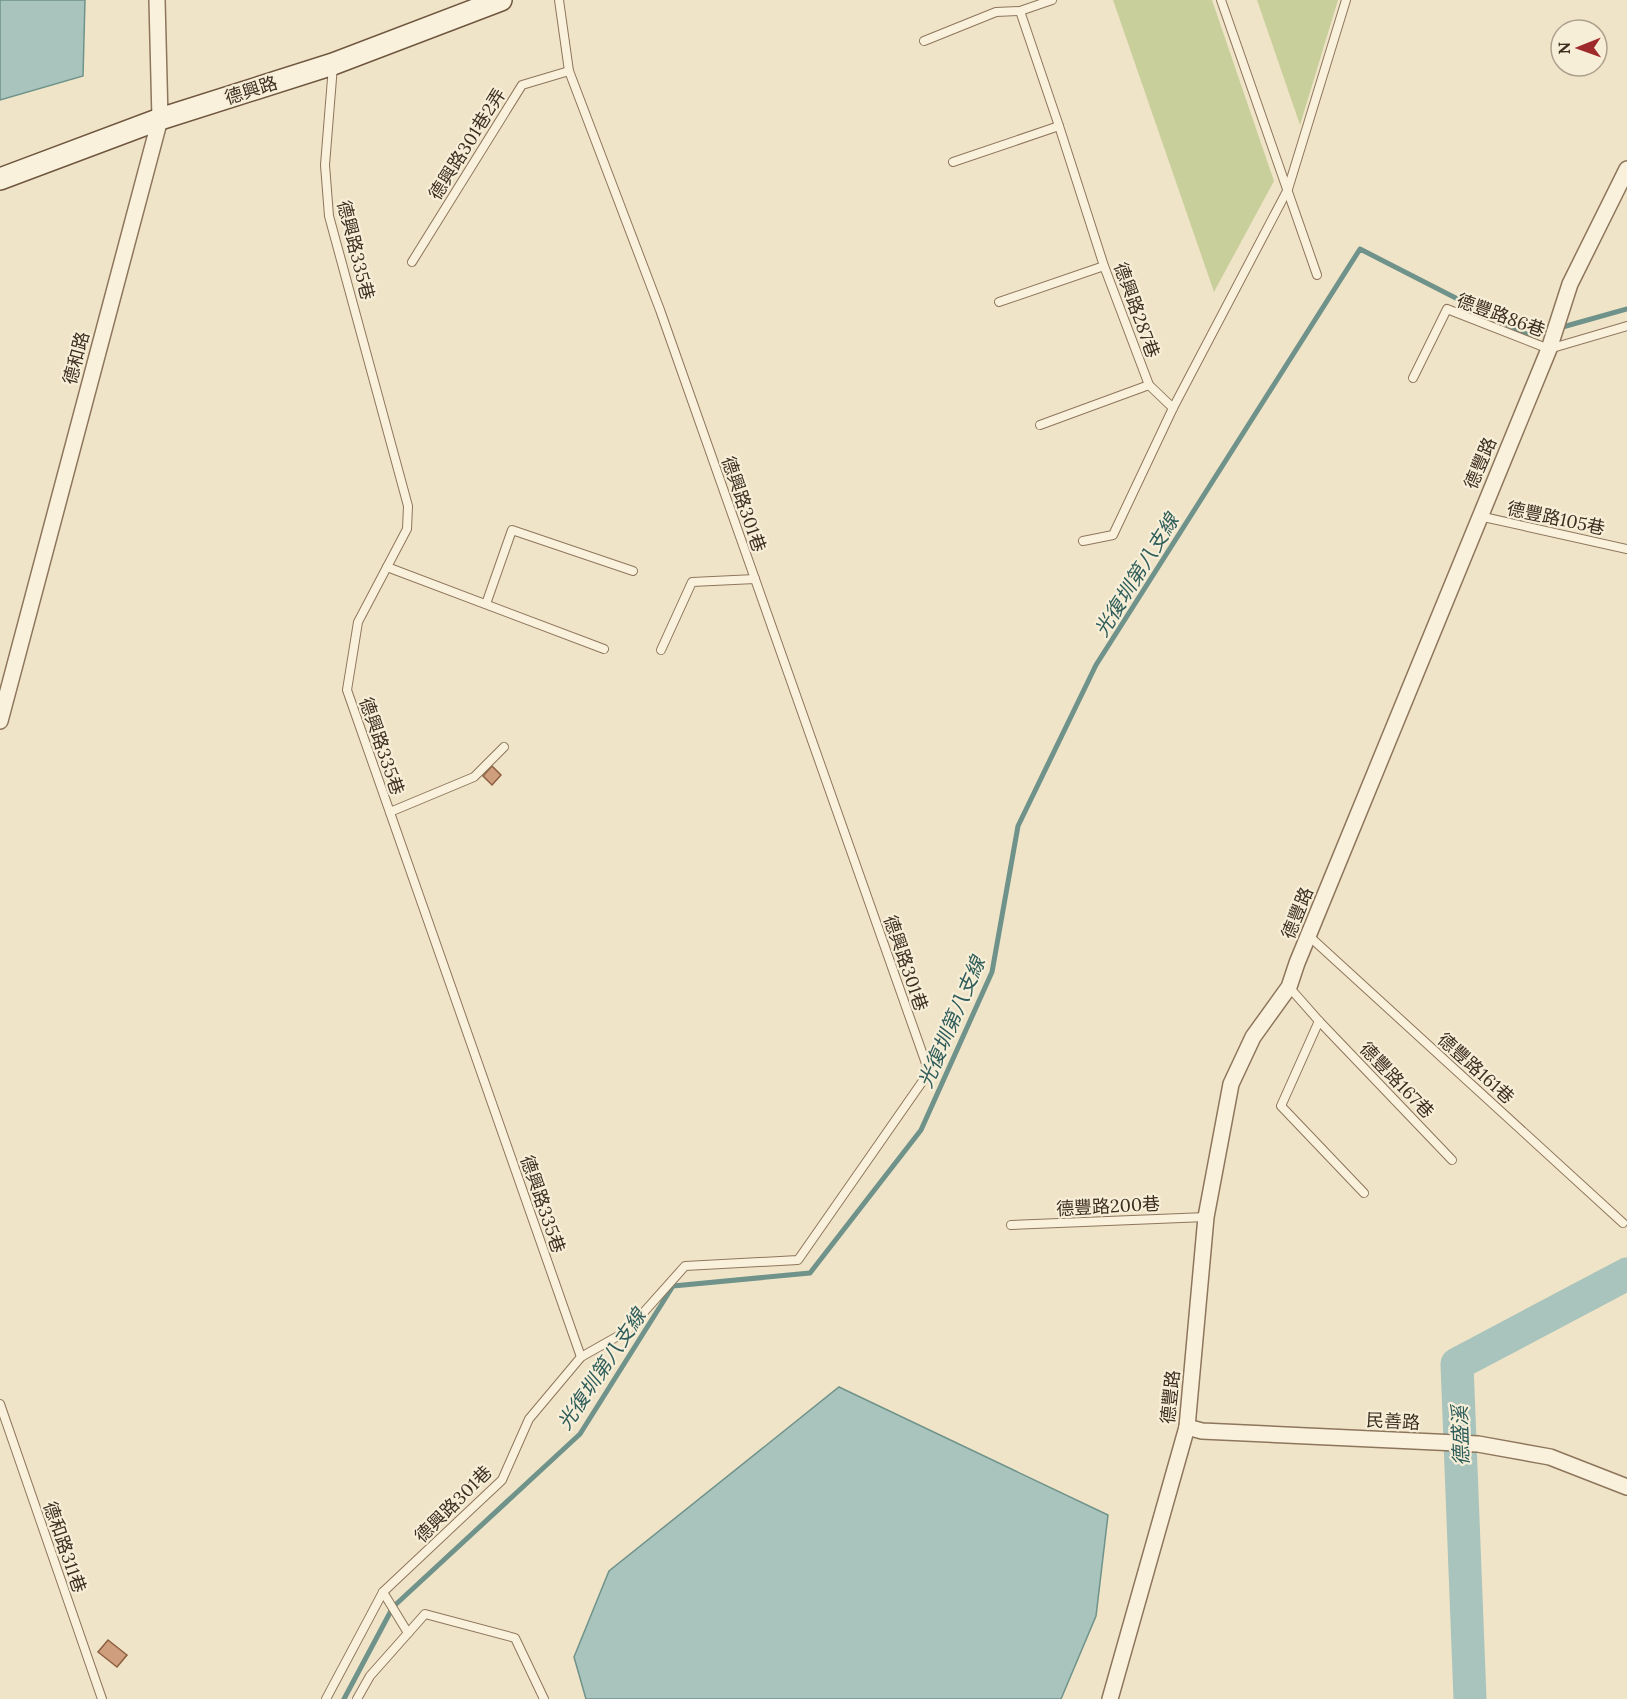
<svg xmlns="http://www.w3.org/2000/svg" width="1627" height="1699" font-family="Lora,'Noto Sans TC',serif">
<rect width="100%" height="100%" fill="#f0e4c8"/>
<!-- green -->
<g fill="#c9cf9b">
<path d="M1113 0H1212L1274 181 1214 292Z"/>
<path d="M1257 0H1338L1300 125Z"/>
</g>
<!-- water -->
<g fill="#a9c4bc" stroke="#6f938a" stroke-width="1.5">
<path d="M0 0H85L83 76 0 100Z"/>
<path d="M839 1387 1108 1515 1096 1616 1061 1699H586L574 1657 609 1571Z"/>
</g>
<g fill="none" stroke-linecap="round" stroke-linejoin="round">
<!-- stream -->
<g stroke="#6f938a" stroke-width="5">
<path d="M1559 328 1627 309"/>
<path d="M344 1699 393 1607 580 1434 673 1286 810 1273 921 1130 992 972 1018 826 1096 665 1360 249 1530 336"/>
</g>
<!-- river -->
<path stroke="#a9c4bc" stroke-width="33" d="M1470 1699 1457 1364 1627 1274"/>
</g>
<!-- building -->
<g fill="#cf9f7d" stroke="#8d5f41" stroke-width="1.5">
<path d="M492 766 501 775 492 785 483 776Z"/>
<path d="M108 1640 127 1655 117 1667 98 1652Z"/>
</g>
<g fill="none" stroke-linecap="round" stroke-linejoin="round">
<defs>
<g id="service">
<path d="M1221 0 1317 275"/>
<path d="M1020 11 1059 126 1104 266 1149 385 1173 408"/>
<path d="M924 41 996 12 1020 11 1052 0"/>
<path d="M333 66 325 165 329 216 408 506 407 529 358 622 347 690 581 1357"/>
<path d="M953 162 1059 126"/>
<path d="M412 262 522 85 569 71"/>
<path d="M999 302 1104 266"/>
<path d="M1413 378 1447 309 1549 349 1627 326"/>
<path d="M1040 425 1149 385"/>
<path d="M1479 516 1627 549"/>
<path d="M1083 541 1113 535 1173 408 1288 189 1346 0"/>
<path d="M387 567 604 649"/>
<path d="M486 604 512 530 633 571"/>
<path d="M661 650 692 582 755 579"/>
<path d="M390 812 474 777 504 747"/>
<path d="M1309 936 1623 1223"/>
<path d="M1289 987 1319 1021 1452 1160"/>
<path d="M1319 1021 1281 1106 1364 1193"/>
<path d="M1011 1225 1206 1217"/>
<path d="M0 1404 102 1699"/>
<path d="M383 1592 408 1633"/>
<path d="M326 1699 383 1592 502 1480 529 1419 581 1357 627 1331 685 1266 798 1260 929 1072 660 310 569 71 559 0"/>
<path d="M357 1699 370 1676 425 1614 515 1638 544 1699"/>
</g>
<g id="minor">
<path d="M0 721 160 119 157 0"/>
<path d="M1187 1427 1202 1431 1478 1444 1550 1457 1627 1487"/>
<path d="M1110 1699 1187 1427 1206 1217 1231 1084 1253 1037 1289 987 1297 963 1549 349 1570 284 1627 169"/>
</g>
<path id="secondary" d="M0 179 160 119 333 64 501 0"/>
</defs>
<!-- service casing -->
<use href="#service" stroke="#8d765c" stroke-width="10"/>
<!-- minor casing -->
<use href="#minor" stroke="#8d765c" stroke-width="18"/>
<!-- secondary casing -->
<use href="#secondary" stroke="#6f573f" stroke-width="24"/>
<!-- service -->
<use href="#service" stroke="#faf1dc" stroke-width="8"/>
<!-- minor -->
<use href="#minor" stroke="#faf1dc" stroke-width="15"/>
<!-- secondary -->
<use href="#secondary" stroke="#faf1dc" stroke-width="21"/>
</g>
<g text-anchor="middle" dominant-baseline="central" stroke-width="4.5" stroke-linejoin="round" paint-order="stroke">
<!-- street labels -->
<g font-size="18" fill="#3d2e20" stroke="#f7eed8">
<text transform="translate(251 90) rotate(-18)">德興路</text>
<text transform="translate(467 144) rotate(-58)">德興路301巷2弄</text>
<text transform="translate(356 250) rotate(76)">德興路335巷</text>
<text transform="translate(1137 310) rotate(70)">德興路287巷</text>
<text transform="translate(1501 315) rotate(20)">德豐路86巷</text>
<text transform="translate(76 358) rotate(-75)">德和路</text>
<text transform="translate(1480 463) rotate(-67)">德豐路</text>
<text transform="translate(744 504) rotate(71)">德興路301巷</text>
<text transform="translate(1556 518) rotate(12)">德豐路105巷</text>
<text transform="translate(382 746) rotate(71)">德興路335巷</text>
<text transform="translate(1297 913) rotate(-68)">德豐路</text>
<text transform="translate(906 963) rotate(71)">德興路301巷</text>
<text transform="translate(1476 1068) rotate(42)">德豐路161巷</text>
<text transform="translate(1397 1080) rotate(46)">德豐路167巷</text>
<text transform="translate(543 1204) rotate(71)">德興路335巷</text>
<text transform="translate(1108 1206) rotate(-3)">德豐路200巷</text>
<text transform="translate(1170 1397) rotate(-84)">德豐路</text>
<text transform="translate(1393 1421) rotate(3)">民善路</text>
<text transform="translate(453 1504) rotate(-45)">德興路301巷</text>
<text transform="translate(65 1547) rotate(71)">德和路311巷</text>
</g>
<!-- water labels -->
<g font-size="20" font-style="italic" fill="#2f5d5a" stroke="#f7eed8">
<text transform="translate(1136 575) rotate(-58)">光復圳第八支線</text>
<text transform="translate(951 1022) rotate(-67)">光復圳第八支線</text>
<text transform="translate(601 1369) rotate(-56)">光復圳第八支線</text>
<text transform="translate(1460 1436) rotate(-92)">德盛溪</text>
</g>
</g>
<!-- north arrow -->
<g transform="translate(1579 48) rotate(269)"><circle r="28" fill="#f7eed8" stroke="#ada18e" stroke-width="1.5"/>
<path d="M0-4.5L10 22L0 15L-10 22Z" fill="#9e2a2b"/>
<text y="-9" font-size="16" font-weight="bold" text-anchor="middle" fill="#3d2e20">N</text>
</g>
</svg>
